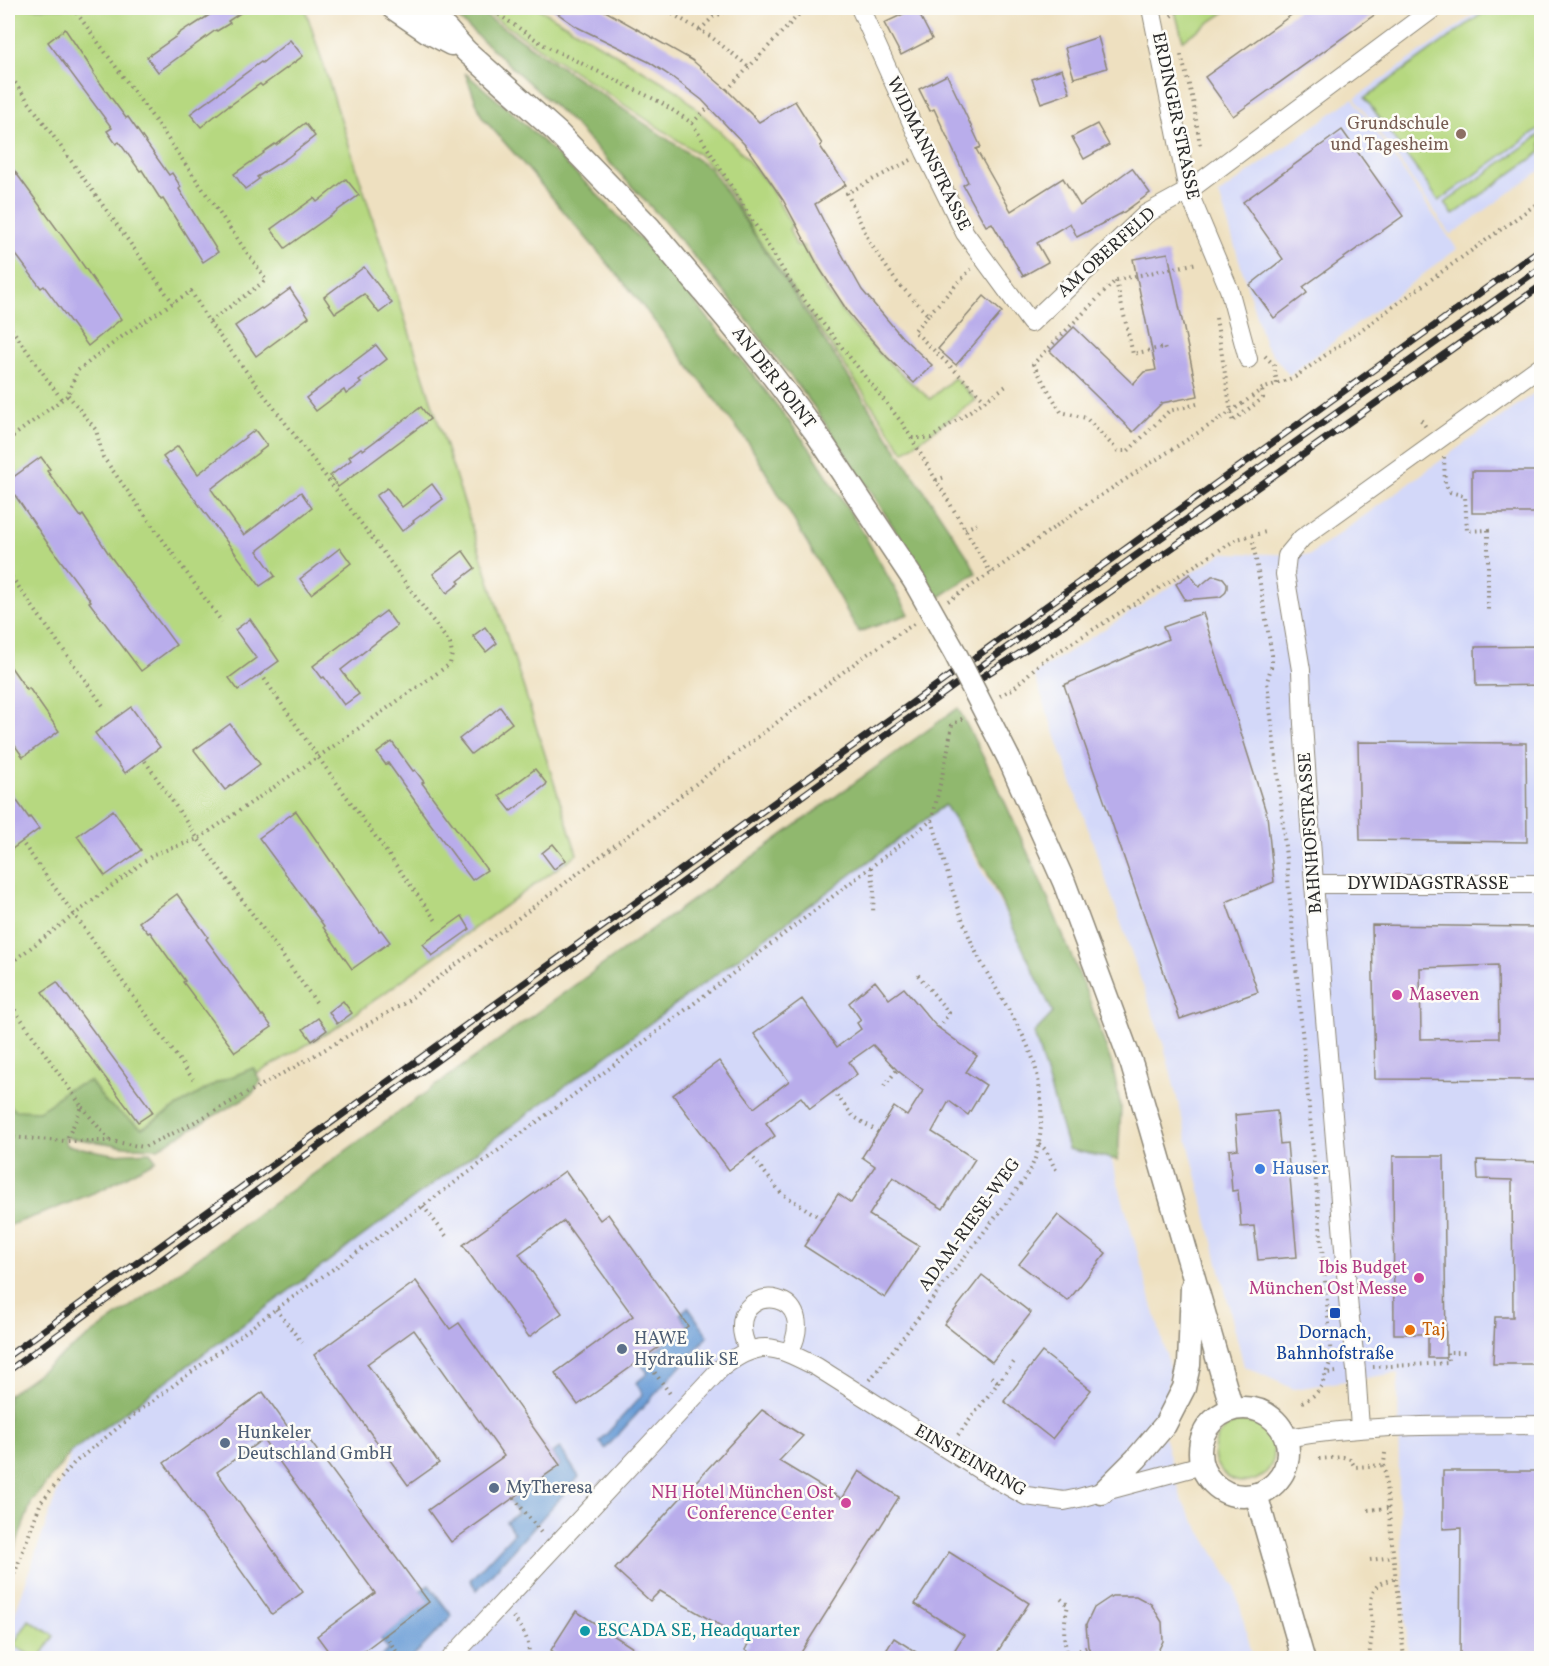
<svg xmlns="http://www.w3.org/2000/svg" width="1549" height="1666" font-family="Vollkorn,serif">
<rect width="100%" height="100%" fill="#fdfcf7"/>
<filter id="ink" filterUnits="userSpaceOnUse"><feTurbulence type="fractalNoise" baseFrequency=".0167" numOctaves="2"/><feDisplacementMap in="SourceGraphic" scale="12" xChannelSelector="R" yChannelSelector="G"/><feConvolveMatrix kernelMatrix="1 2 1 2 8 2 1 2 1" color-interpolation-filters="sRGB"/></filter>
<filter id="wash" filterUnits="userSpaceOnUse"><feTurbulence type="fractalNoise" baseFrequency=".008" numOctaves="4" result="noise"/><feDisplacementMap in="SourceGraphic" scale="24" xChannelSelector="R" yChannelSelector="G"/><feGaussianBlur stdDeviation="1.35" result="paint"/><feColorMatrix in="noise" values="0 0 0 0 0 0 0 0 0 0 0 0 0 0 0 0 0 1.4 0 .05"/><feComposite in="paint" operator="in"/></filter>
<g filter="url(#wash)">
<rect width="100%" height="100%" fill="#eee0c0"/>
<!-- built -->
<g fill="#d3d8f9">
<path d="M1484 8H1541V170L1451 235 1355 98Z"/>
<path d="M1353 98 1457 249 1289 375 1265 345 1219 194Z"/>
<path d="M1541 388V1658H1408L1399 1501 1398 1373 1294 1389 1244 1366 1164 1046 1034 674 1223 553 1310 555Z"/>
<path d="M945 804 1081 1051 1170 1368 1164 1436 1182 1501 1235 1587 1253 1658H8V1633L71 1452Z"/>
</g>
<!-- green -->
<g fill="#b6d880" stroke="#708256" stroke-width="1.5">
<path d="M8 8H305L577 854 337 1027 147 1138 8 1113Z"/>
<path d="M480 8H538L678 91 738 149 768 184 792 226 789 229 796 245 803 246C811 261 818 277 827 291 855 333 892 367 930 399L954 378 976 400 904 452 756 236 717 172 697 153 548 54Z"/>
<path d="M1174 8H1231L1183 40Z"/>
<path d="M1490 8H1541V127L1439 201 1365 98Z"/>
<path d="M1541 134V152L1453 215 1445 203Z"/>
<circle cx="1244" cy="1452" r="30"/>
<path d="M29 1620 54 1636 40 1658H35L13 1645Z"/>
</g>
<!-- forest -->
<g fill="#90b86e" stroke="#5e724c" stroke-width="1.5">
<path d="M447 8H474L710 168 970 560 976 573 938 598 870 490 812 404 738 308 663 220 574 124Z"/>
<path d="M465 73 514 114 592 189 666 266 748 368 811 450 865 536 909 614 859 632 750 445 631 291 527 168 482 117Z"/>
<path d="M958 708 995 780 1043 887 1088 996 1113 1068 1121 1108 1118 1160 1068 1149 1034 1033 1053 1013 986 870 945 805 71 1452 32 1501 8 1567V1395Z"/>
<path d="M253 1068 261 1081 252 1094 158 1148 132 1147 64 1137 66 1145 113 1154 150 1152 156 1160 103 1189 49 1211 8 1226V1104L15 1110 39 1111 50 1104 65 1090 90 1081 107 1104 142 1128 216 1083Z"/>
</g>
<!-- water -->
<g fill="#6c9ed7" stroke="#4c6481" stroke-width="1.5">
<path d="M688 1307 708 1336 605 1449 600 1441 643 1394 636 1383 648 1373 639 1362 688 1326 680 1314Z"/>
<path d="M560 1448 579 1477 477 1590 470 1580 514 1533 506 1522 518 1513 509 1501 560 1465 552 1453Z"/>
<path d="M429 1585 452 1616 412 1658H378L389 1650 380 1638 428 1602 420 1591Z"/>
</g>
<g id="blocks">
<!-- building -->
<g fill="#b9adeb" fill-rule="evenodd">
<path d="M220 8H248L228 21 230 23 217 31 216 30 158 72 147 57 178 35V34L190 26 191 27Z"/>
<path d="M550 8H600L692 60 727 90 759 122 795 101 822 144 820 146 846 185 815 204 825 224 862 290 902 337 932 365 914 383 887 357 862 329 848 312 820 269 783 200 745 145 702 100 672 77 649 62 577 27Z"/>
<path d="M916 8 932 39 901 55 884 23Z"/>
<path d="M1301 8H1384L1233 116 1205 77Z"/>
<path d="M65 29 94 72 93 73 126 118 128 117 169 175 172 173 181 187 179 189 218 252 203 262 163 199 161 200 142 170 140 171 119 142 116 144 107 131 112 128 48 42Z"/>
<path d="M1098 37 1107 68 1074 78 1065 48Z"/>
<path d="M290 40 303 56 262 86 260 84 229 106V105L201 127 190 114 261 62 262 63Z"/>
<path d="M1062 69 1070 93 1041 103 1032 79Z"/>
<path d="M947 75 981 147 976 149 1011 211 1063 178 1080 206 1132 168 1150 193 1124 212 1077 237 1070 223 1037 243 1048 262 1023 276 992 223 986 226 963 185 968 182 934 109 930 111 919 89Z"/>
<path d="M305 123 315 136 287 158 257 177 259 179 245 189 234 174 264 153 263 152 275 144 276 145Z"/>
<path d="M1097 124 1109 145 1084 159 1072 137Z"/>
<path d="M1342 130 1403 216 1303 287 1307 293 1274 318 1250 285 1283 259 1243 202Z"/>
<path d="M8 162 76 255 121 319 88 346 44 286 41 288 8 244Z"/>
<path d="M346 179 359 195 285 248 271 229 314 198 317 202Z"/>
<path d="M1168 253 1198 396 1162 403 1133 432 1050 351 1074 327 1133 384 1144 372 1156 370 1133 259Z"/>
<path d="M364 267 392 303 379 313 364 294 335 313 324 297Z"/>
<path d="M290 289 309 317 256 356 235 326 261 308 262 309Z"/>
<path d="M984 296 1002 312 956 365 938 349Z"/>
<path d="M376 345 387 359 359 381 361 383 346 394 344 390 316 411 306 398Z"/>
<path d="M421 407 430 419 338 487 330 476 351 460 349 457 361 448 363 450Z"/>
<path d="M255 430 267 446 211 489 243 534 244 535 301 492 312 508 257 551 275 576 260 586 163 457 178 446 198 474Z"/>
<path d="M41 457 50 469 47 471 81 517 83 515 111 557 176 645 141 671 89 602 91 601 46 541 8 485V481Z"/>
<rect x="1472" y="471" width="70" height="42"/>
<path d="M432 484 443 499 413 521 414 522 402 531 376 496 387 488 402 507Z"/>
<path d="M340 548 351 563 311 594 300 579Z"/>
<path d="M463 551 475 568 458 581 460 583 447 593 433 574Z"/>
<path d="M1190 574 1199 587 1212 576H1217L1223 578 1227 583V588L1225 593 1220 597 1183 600 1185 599 1176 584Z"/>
<path d="M386 611 397 626 341 670 359 694 344 705 324 677 322 678 313 666Z"/>
<path d="M1203 613 1267 815 1274 882 1226 902 1258 992 1180 1019 1064 685 1168 639 1163 627Z"/>
<path d="M250 619 279 661 238 690 229 678 256 658 235 630Z"/>
<path d="M485 627 497 643 486 652 473 636Z"/>
<path d="M1542 646V685L1476 686 1475 647Z"/>
<path d="M8 663 27 690 29 688 59 731 23 757 8 736Z"/>
<path d="M131 707 160 747 125 773 95 733Z"/>
<path d="M500 707 512 723 471 754 459 739Z"/>
<path d="M230 724 260 764 225 790 194 750Z"/>
<path d="M392 742 413 771 415 770 424 782 422 783 487 870 472 880 421 811H422L388 763 386 765 377 753Z"/>
<path d="M1358 742 1526 743 1527 842 1360 840Z"/>
<path d="M535 769 547 784 511 811 499 796Z"/>
<path d="M8 788 29 818 30 817 39 829 8 852Z"/>
<path d="M113 810 141 850 105 876 77 836Z"/>
<path d="M296 811 379 931 381 930 390 942 352 969 323 927 324 926 259 838Z"/>
<path d="M553 844 566 860 554 869 542 853Z"/>
<path d="M177 894 208 937 206 939 262 1016 263 1015 272 1027 235 1052 183 982 185 981 150 932 148 933 139 922Z"/>
<path d="M462 916 470 929 432 956 423 944Z"/>
<path d="M1372 925 1538 927 1541 1080 1375 1079ZM1498 965 1499 1038 1421 1039 1420 968Z"/>
<path d="M875 981 889 999 904 988 936 1026 977 1056 966 1072 986 1085 968 1115 949 1101 932 1132 975 1159 943 1209 893 1177 869 1215 919 1246 885 1298 804 1246 838 1194 851 1203 875 1166 862 1157 894 1107 907 1116 923 1091 897 1070 873 1045 849 1062 857 1074 810 1109 801 1097 766 1123 775 1136 729 1170 673 1095 719 1061 754 1108 789 1081 754 1034 802 999 837 1047 861 1029 857 1023 861 1020 849 1003Z"/>
<path d="M57 982 153 1112 138 1122 42 992Z"/>
<path d="M343 1001 352 1013 337 1024 329 1012Z"/>
<path d="M318 1018 327 1030 312 1041 303 1029Z"/>
<path d="M1277 1111 1280 1144 1287 1143 1297 1257 1258 1260 1254 1226 1241 1227 1238 1190 1232 1191 1229 1150 1238 1149 1235 1115Z"/>
<path d="M1393 1156H1444L1446 1358H1428V1334H1394Z"/>
<path d="M1477 1160 1542 1162V1364H1493L1495 1317H1513L1512 1180 1478 1179Z"/>
<path d="M565 1171 600 1220 608 1214 688 1326 578 1405 555 1373 633 1316 564 1221 519 1254 562 1313 529 1337 463 1245Z"/>
<path d="M1058 1215 1106 1253 1068 1301 1019 1264Z"/>
<path d="M982 1275 1031 1313 992 1362 944 1324Z"/>
<path d="M416 1281 450 1329 459 1323 560 1465 451 1542 428 1510 504 1456 414 1330 367 1364 439 1463 408 1485 314 1355Z"/>
<path d="M1042 1352 1091 1390 1052 1439 1004 1401Z"/>
<path d="M263 1392 297 1440 305 1434 429 1602 353 1659H334L317 1636 375 1593 263 1439 217 1472 303 1592 272 1614 164 1463Z"/>
<path d="M762 1410 803 1436 779 1461 842 1499 859 1471 899 1497 797 1659H758L745 1650 749 1642 660 1591 650 1601 615 1569Z"/>
<path d="M1443 1471H1542V1659H1460L1461 1528 1443 1529Z"/>
<path d="M949 1552 1029 1603 993 1659H949L964 1635 915 1604Z"/>
<path d="M1112 1596H1136L1151 1604 1162 1622 1163 1641 1154 1659H1096L1088 1647 1086 1625 1094 1608Z"/>
<path d="M576 1611 650 1659H564L551 1650Z"/>
<path d="M894 1638 927 1659H881Z"/>
</g>
</g>
</g>
<g filter="url(#ink)">
<use href="#blocks" fill-opacity="0" stroke="#8c8676" stroke-width="1.5"/>
<g fill="none" stroke-linecap="round" stroke-linejoin="round">
<defs>
<g id="minor">
<path d="M860 8 925 152 965 233 1031 323 1146 214 1188 191 1434 8"/>
<path d="M1151 8 1188 191 1229 289 1248 359"/>
<path d="M1314 884H1542"/>
<path d="M748 1350C745 1343 742 1335 742 1328 740 1282 822 1290 789 1353"/>
<path d="M1360 1428 1356 1370 1349 1310 1314 884 1303 724 1301 670 1285 574 1287 556 1302 538 1542 365"/>
<path d="M1286 1438C1371 1423 1456 1426 1542 1425"/>
<path d="M451 1658 720 1369C760 1337 775 1346 817 1367L980 1470 1026 1496 1064 1501 1079 1498 1202 1465"/>
</g>
<g id="tertiary">
<path d="M393 8 428 32 451 44"/>
<path d="M424 8 441 23 466 51 557 132 650 228 726 318 769 371 814 430 915 582"/>
<path d="M1009 759 1064 882 1132 1065 1232 1409"/>
<circle cx="1244" cy="1452" r="44"/>
<path d="M1102 1493 1136 1459 1165 1425 1184 1388 1189 1365 1192 1287"/>
<path d="M1256 1494 1303 1658"/>
</g>
</defs>
<!-- minor casing -->
<use href="#minor" stroke="#8c8676" stroke-width="20"/>
<!-- tertiary casing -->
<use href="#tertiary" stroke="#8c8676" stroke-width="25"/>
<!-- path -->
<g stroke="#8c8676" stroke-width="4" stroke-dasharray="1.5 4.5" stroke-linecap="butt">
<path d="M73 8 159 126 266 280 209 322"/>
<path d="M489 8 544 45 660 102 692 123 793 286 903 424 991 573"/>
<path d="M662 8 710 36 749 67"/>
<path d="M1171 16 1182 8"/>
<path d="M700 30 713 17 734 8"/>
<path d="M1181 55 1193 100 1200 145"/>
<path d="M8 73 173 303"/>
<path d="M727 90 805 8"/>
<path d="M692 123 709 107"/>
<path d="M911 160 847 193 870 243 896 281 928 315 971 269"/>
<path d="M1116 281 1133 354 1164 347 1166 354"/>
<path d="M928 315 914 331 985 400"/>
<path d="M1216 318 1233 424"/>
<path d="M8 324 62 400"/>
<path d="M1265 356 1274 365 1277 384"/>
<path d="M68 395 96 430 103 457 222 622"/>
<path d="M1197 404 1169 411 1128 451H1118L1086 418 1061 412 1033 364 1116 280 1198 263"/>
<path d="M1242 404 1262 389 1295 377 1542 200"/>
<path d="M1234 420 1263 398 1262 389"/>
<path d="M1421 420 1426 427"/>
<path d="M912 438H931L1009 384"/>
<path d="M8 440 68 395 77 371 128 332 191 291 209 322 382 551 450 644 452 654 450 664 318 757 198 839 154 854 8 965"/>
<path d="M1444 457 1445 484 1450 492 1465 496 1467 531 1488 530V612"/>
<path d="M936 480 945 477"/>
<path d="M965 529 977 524"/>
<path d="M1253 542 1272 655V664L1267 682 1280 793 1327 1302 1331 1360 1326 1373"/>
<path d="M8 572 104 707"/>
<path d="M948 601 991 573 1081 508 1221 418"/>
<path d="M261 674 318 757 437 922"/>
<path d="M1000 696 1014 688 1040 663 1237 539 1266 532"/>
<path d="M145 761 198 839 316 1002"/>
<path d="M24 845 193 1079"/>
<path d="M871 867 874 889 873 914"/>
<path d="M918 975 949 1013 939 1028"/>
<path d="M8 1000 82 1107 66 1141"/>
<path d="M884 1086 897 1070"/>
<path d="M833 1091 853 1116 878 1132"/>
<path d="M82 1107 110 1141"/>
<path d="M8 1137 66 1141H110L144 1147 182 1129 289 1070 403 1004 552 893 863 657 917 622"/>
<path d="M1039 1144C1050 1152 1049 1160 1057 1171"/>
<path d="M750 1154 781 1193 822 1219"/>
<path d="M423 1206 447 1237"/>
<path d="M276 1309 302 1343"/>
<path d="M644 1358 671 1395"/>
<path d="M1373 1367 1448 1363 1447 1352H1467"/>
<path d="M991 1377 998 1382"/>
<path d="M870 1380 1024 1180C1028 1172 1034 1164 1036 1155 1045 1127 1042 1079 1030 1051 1015 1016 992 985 975 950 956 909 945 863 932 820"/>
<path d="M1302 1402C1318 1395 1321 1389 1326 1373L1339 1372"/>
<path d="M958 1435 1014 1362"/>
<path d="M1385 1453 1384 1465 1404 1658"/>
<path d="M1319 1459 1343 1457 1350 1459 1355 1467 1384 1465"/>
<path d="M514 1498 542 1534"/>
<path d="M1368 1510 1388 1508"/>
<path d="M1370 1560 1393 1557"/>
<path d="M8 1591 41 1502 74 1463 135 1414 276 1309 423 1206 610 1068 932 820 947 754 952 725 965 717"/>
<path d="M1061 1599 1068 1605C1064 1623 1062 1638 1068 1655L1088 1647"/>
<path d="M513 1617C523 1631 531 1640 528 1658"/>
<path d="M385 1635 401 1658"/>
<path d="M1370 1658C1369 1649 1372 1639 1372 1629 1372 1615 1366 1592 1381 1583 1385 1581 1391 1580 1395 1578"/>
</g>
<!-- minor -->
<use href="#minor" stroke="#fff" stroke-width="18"/>
<!-- tertiary -->
<use href="#tertiary" stroke="#fff" stroke-width="22"/>
<defs>
<g id="rail">
<path d="M966 687 1033 645 1072 619 1542 285"/>
<path d="M8 1356 1542 248"/>
<path d="M8 1371 1038 625 1542 267"/>
</g>
</defs>
<!-- rail casing -->
<use href="#rail" stroke="#2b2b2b" stroke-width="7"/>
<!-- rail -->
<use href="#rail" stroke="#fdfcf7" stroke-width="4.5" stroke-dasharray="14" stroke-linecap="butt"/>
<defs>
<path id="tertiary-bridge" d="M915 582 955 653 1009 759"/>
</defs>
<!-- tertiary-bridge casing -->
<use href="#tertiary-bridge" stroke="#8c8676" stroke-width="25" stroke-linecap="butt"/>
<!-- path-bridge -->
<path stroke="#8c8676" stroke-width="4" stroke-dasharray="1.5 4.5" stroke-linecap="butt" d="M1221 418 1242 404"/>
<!-- tertiary-bridge -->
<use href="#tertiary-bridge" stroke="#fff" stroke-width="22"/>
</g>
</g>
<!-- markers -->
<circle fill="#8d6e63" stroke="#fdfcf7" stroke-width="2" cx="1461" cy="134" r="6"/>
<g fill="#d1479c" stroke="#fdfcf7" stroke-width="2">
<circle cx="1397" cy="995" r="6"/>
<circle cx="1419" cy="1278" r="6"/>
<circle cx="846" cy="1503" r="6"/>
</g>
<circle fill="#3f7fe0" stroke="#fdfcf7" stroke-width="2" cx="1260" cy="1169" r="6"/>
<rect fill="#1a4fb4" stroke="#fdfcf7" stroke-width="2" x="1329" y="1307" width="12" height="12" rx="3"/>
<circle fill="#e8710a" stroke="#fdfcf7" stroke-width="2" cx="1410" cy="1330" r="6"/>
<g fill="#5c6f8a" stroke="#fdfcf7" stroke-width="2">
<circle cx="622" cy="1349" r="6"/>
<circle cx="225" cy="1443" r="6"/>
<circle cx="494" cy="1488" r="6"/>
</g>
<circle fill="#0f9aa8" stroke="#fdfcf7" stroke-width="2" cx="585" cy="1631" r="6"/>
<g text-anchor="middle" dominant-baseline="central" stroke-width="5" stroke-linejoin="round" paint-order="stroke">
<!-- street labels -->
<g font-size="18" fill="#2b2b2b" stroke="#fdfcf7">
<text transform="translate(1175 116) rotate(78)">ERDINGER STRASSE</text>
<text transform="translate(928 154) rotate(64)">WIDMANNSTRASSE</text>
<text transform="translate(1107 253) rotate(-42)">AM OBERFELD</text>
<text transform="translate(773 378) rotate(52)">AN DER POINT</text>
<text transform="translate(1311 833) rotate(-94)">BAHNHOFSTRASSE</text>
<text x="1428" y="884">DYWIDAGSTRASSE</text>
<text transform="translate(970 1225) rotate(-54)">ADAM-RIESE-WEG</text>
<text transform="translate(970 1461) rotate(30)">EINSTEINRING</text>
</g>
<!-- education labels -->
<g font-size="18" fill="#785e54" stroke="#fdfcf7" text-anchor="end">
<text x="1449" y="124">Grundschule<tspan x="1449" dy="21">und Tagesheim</tspan></text>
</g>
<!-- hotel labels -->
<g font-size="18" fill="#b23c85" stroke="#fdfcf7" text-anchor="end">
<text x="1409" y="995" text-anchor="start">Maseven</text>
<text x="1407" y="1268">Ibis Budget<tspan x="1407" dy="21">München Ost Messe</tspan></text>
<text x="834" y="1493">NH Hotel München Ost<tspan x="834" dy="21">Conference Center</tspan></text>
</g>
<!-- shop labels -->
<g font-size="18" fill="#366cbe" stroke="#fdfcf7" text-anchor="start">
<text x="1272" y="1169">Hauser</text>
</g>
<!-- food labels -->
<g font-size="18" fill="#c56008" stroke="#fdfcf7" text-anchor="start">
<text x="1422" y="1330">Taj</text>
</g>
<!-- transit labels -->
<g font-size="18" fill="#164399" stroke="#fdfcf7">
<text x="1335" y="1333">Dornach,<tspan x="1335" dy="21">Bahnhofstraße</tspan></text>
</g>
<!-- service labels -->
<g font-size="18" fill="#4e5e75" stroke="#fdfcf7" text-anchor="start">
<text x="634" y="1339">HAWE<tspan x="634" dy="21">Hydraulik SE</tspan></text>
<text x="237" y="1433">Hunkeler<tspan x="237" dy="21">Deutschland GmbH</tspan></text>
<text x="506" y="1488">MyTheresa</text>
</g>
<!-- culture labels -->
<g font-size="18" fill="#0d838f" stroke="#fdfcf7" text-anchor="start">
<text x="597" y="1631">ESCADA SE, Headquarter</text>
</g>
</g>
<!-- margin -->
<rect width="1549" height="1666" fill="none" stroke="#fdfcf7" stroke-width="30"/>
</svg>
